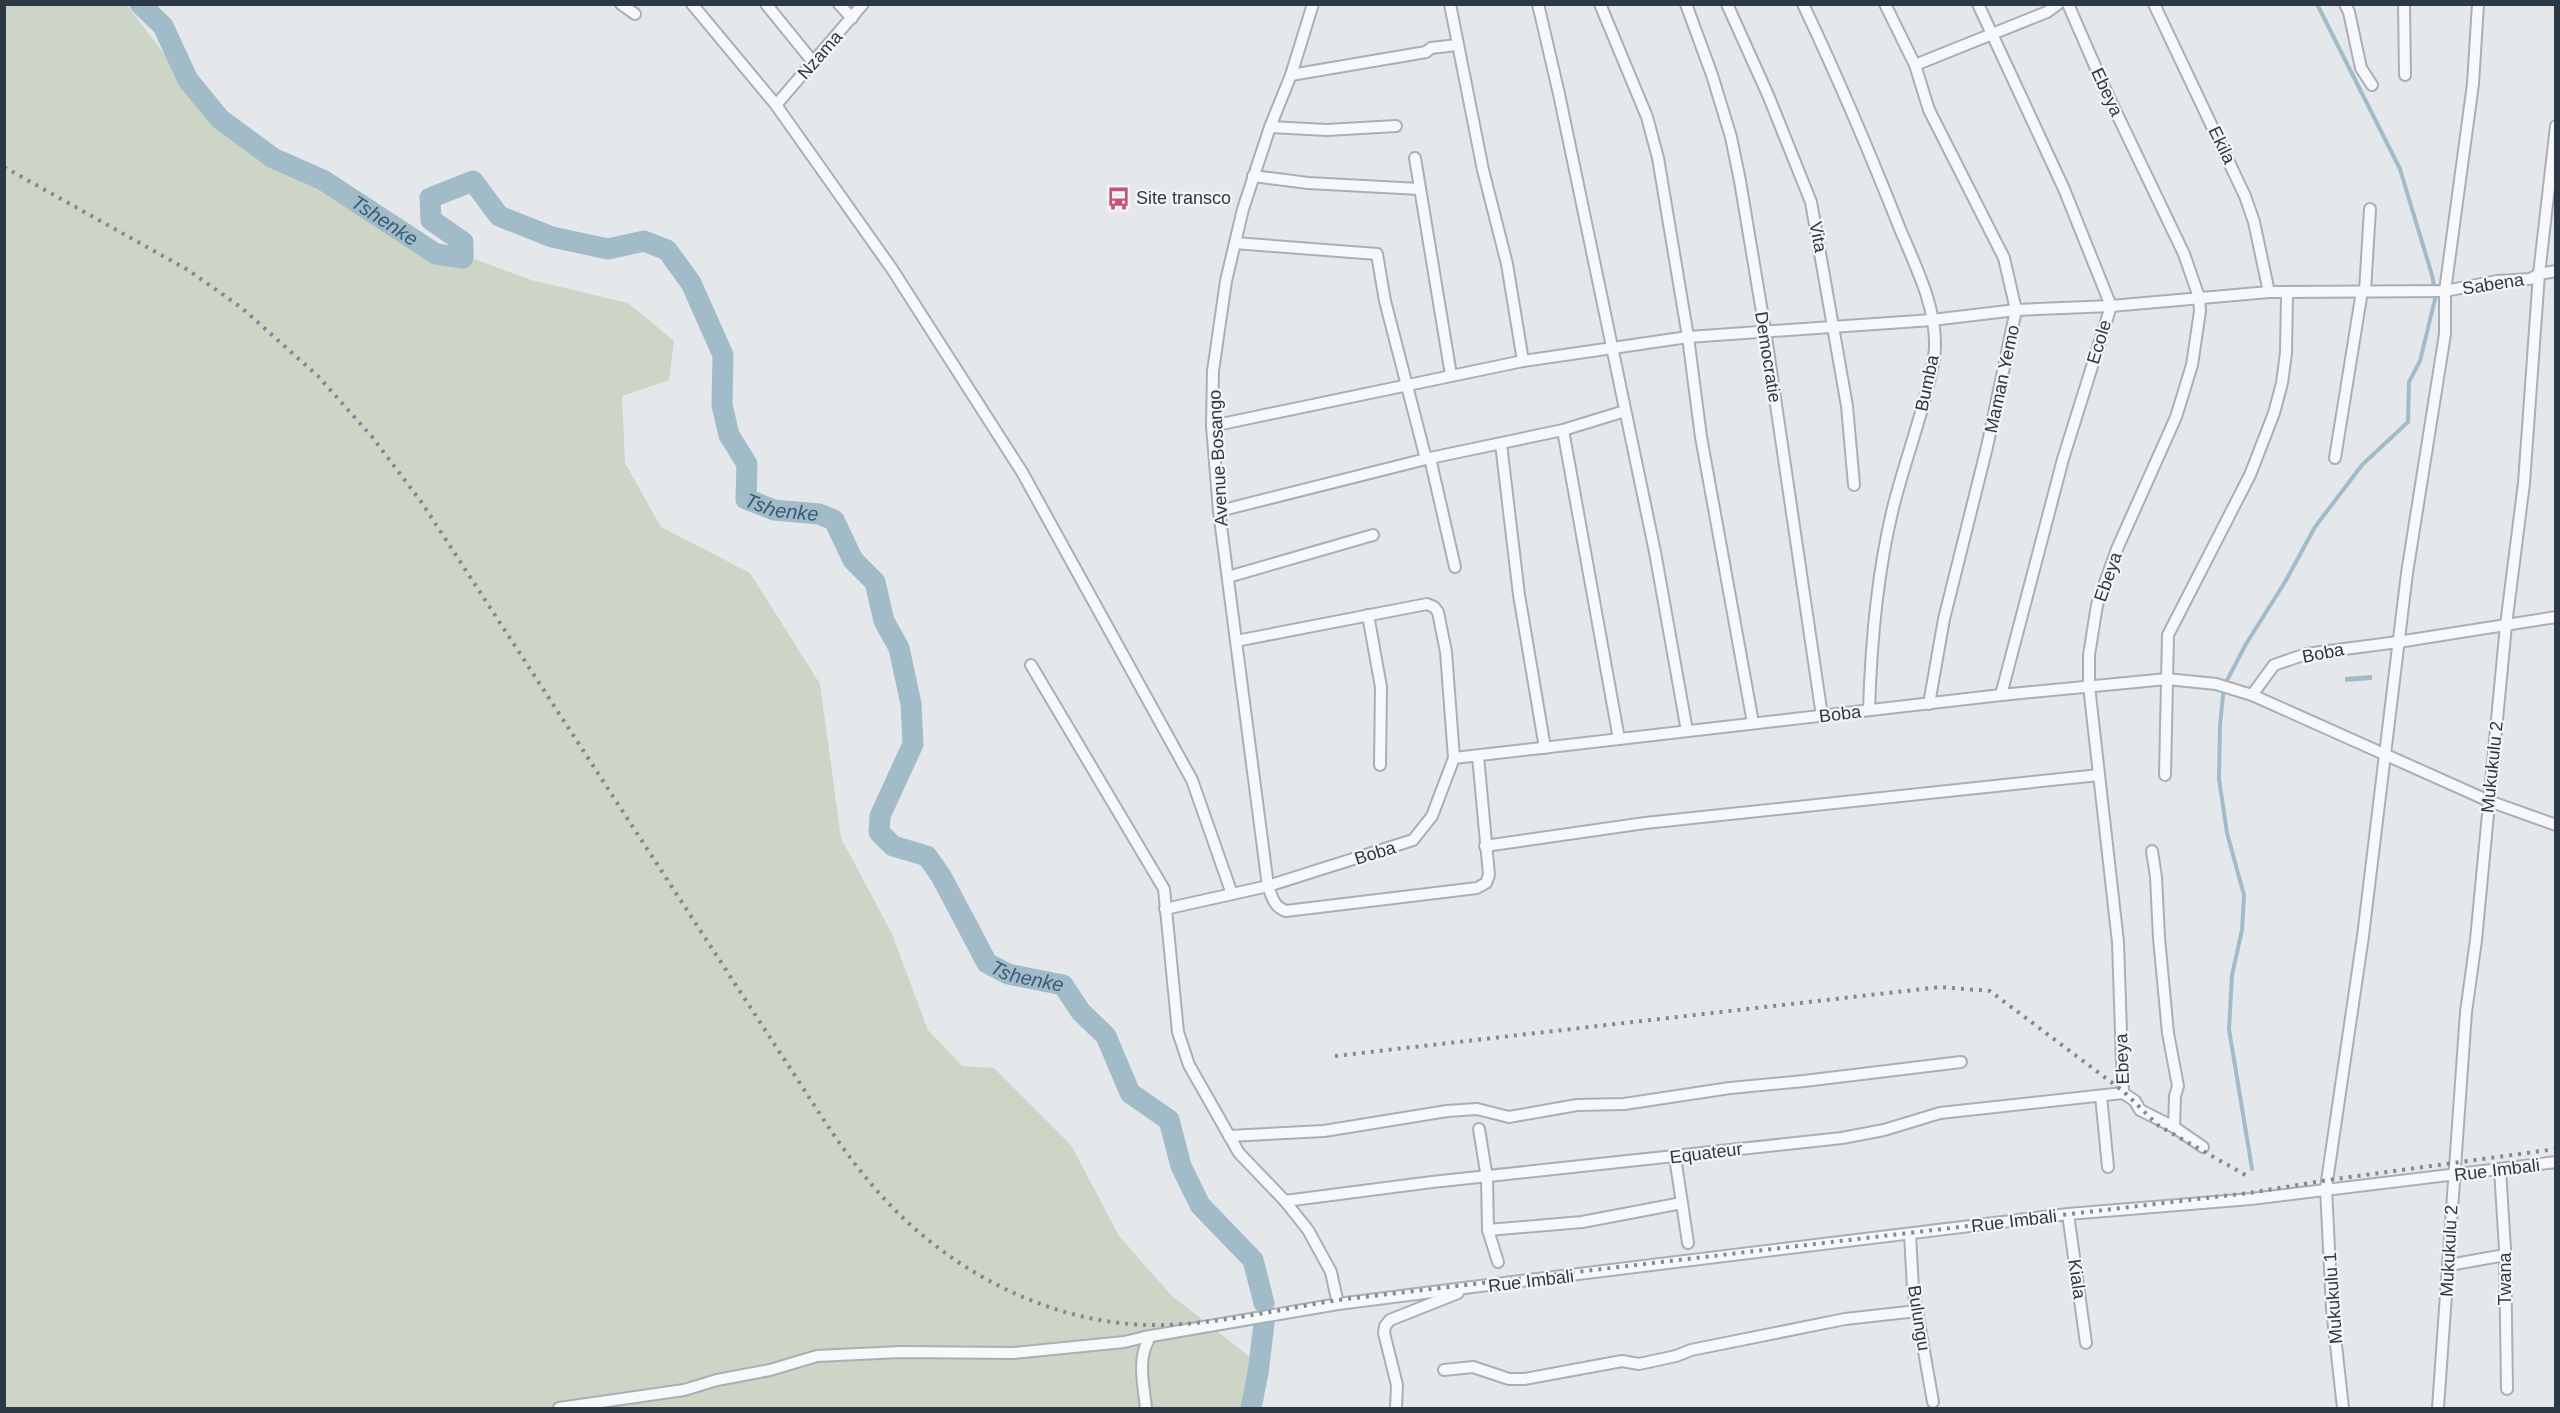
<svg xmlns="http://www.w3.org/2000/svg" width="2560" height="1413" font-family="Helvetica,sans-serif">
<rect width="100%" height="100%" fill="#e4e8eb"/>
<!-- green -->
<path fill="#ccd5c6" d="M5 5H127L187 84 346 199 453 251 531 280 628 303 674 341 669 380 622 396 625 463 661 527 750 573 820 684 841 838 892 934 928 1030 962 1066 994 1068 1071 1145 1119 1236 1172 1296 1254 1360 1244 1408H5Z"/>
<!-- water -->
<path fill="#a2bbc9" d="M2372 675V680L2345 682V677Z"/>
<g fill="none" stroke-linecap="round" stroke-linejoin="round">
<!-- stream -->
<path stroke="#a2bbc9" stroke-width="4" d="M2252 1169 2229 1029 2232 975 2242 930 2244 895 2227 833 2219 779 2220 725 2224 686 2246 644 2285 582 2315 527 2362 465 2408 422 2409 382 2420 361 2436 295 2432 275 2400 169 2317 4"/>
<!-- river -->
<g stroke="#a2bbc9" stroke-width="21">
<path id="s1" d="M140 4 163 26 188 80 220 119 273 158 323 180 436 254 463 258V242L431 220 430 198 473 181 499 216 552 237 608 249 644 241 667 250 691 283 723 355 722 405 729 435 747 464 746 499 774 510 819 514 834 520 853 560 875 582 884 621 899 648 911 704 913 744 880 816 879 832 893 846 927 856 941 876 987 963 1008 974 1063 985 1081 1012 1106 1036 1130 1093 1169 1120 1181 1166 1200 1205 1253 1260 1264 1303"/>
<path d="M1251 1408 1258 1373 1264 1324"/>
</g>
<defs>
<g id="street">
<path d="M621 4 635 14"/>
<path d="M692 4 776 105 892 269 1022 472 1192 780 1232 894"/>
<path d="M766 4 813 62"/>
<path d="M839 4 852 18"/>
<path d="M1313 4 1291 75 1270 127 1243 209 1226 281 1213 371 1212 426 1219 511 1268 886C1272 897 1274 907 1286 911L1477 888 1486 883 1489 875 1478 756"/>
<path d="M1450 4 1483 170 1507 264 1523 361"/>
<path d="M1538 4 1559 94 1655 552 1687 731"/>
<path d="M1600 4 1647 117 1658 158 1688 337 1701 437 1753 723"/>
<path d="M1686 4 1712 75 1731 137 1740 181 1765 330 1822 716"/>
<path d="M1727 4 1768 95 1811 202 1847 406 1854 485"/>
<path d="M1803 4C1838 78 1870 153 1900 229 1915 265 1936 306 1935 346 1935 360 1930 376 1927 390 1917 430 1903 468 1893 508 1877 574 1871 642 1869 710"/>
<path d="M1885 4 1915 65 1929 110 2004 258 2016 310 1987 447 1944 619 1929 704"/>
<path d="M1978 4 2064 189 2111 306 2063 459 2001 695"/>
<path d="M2068 4 2105 89 2184 254 2199 297 2200 311 2192 365 2176 417 2117 549 2097 605 2089 655V686L2118 942 2123 1093 2135 1101 2140 1110 2174 1127 2203 1147"/>
<path d="M2154 4 2245 196 2254 222 2269 292"/>
<path d="M2345 4 2349 12 2361 68 2372 85"/>
<path d="M2404 4 2405 75"/>
<path d="M1915 65 2047 12 2058 4"/>
<path d="M1291 75 1426 52 1431 48 1457 45"/>
<path d="M776 105 863 4"/>
<path d="M1270 127 1327 130 1396 126"/>
<path d="M1415 158 1451 375"/>
<path d="M1253 176 1308 183 1420 189"/>
<path d="M1235 243 1377 254 1385 301 1426 459"/>
<path d="M2365 291 2370 209"/>
<path d="M1212 426 1523 361 1688 337 1932 320 2016 310 2111 306 2269 292 2445 291 2497 281 2530 279 2539 274 2556 271"/>
<path d="M1563 430 1619 739"/>
<path d="M1501 444 1519 595 1545 748"/>
<path d="M1430 458 1455 567"/>
<path d="M2335 458 2362 291"/>
<path d="M1219 511 1430 458 1563 430 1625 411"/>
<path d="M1228 577 1373 535"/>
<path d="M1368 615 1381 687 1380 765"/>
<path d="M1236 641 1427 604 1434 607 1438 612 1446 652 1454 758"/>
<path d="M1031 665 1164 889 1178 1032 1189 1065 1239 1153 1285 1201 1308 1230 1331 1272 1338 1304"/>
<path d="M2252 695 2489 801 2556 825"/>
<path d="M2165 775 2168 635 2250 475 2274 413 2282 383 2286 353 2287 294"/>
<path d="M1485 846 1645 823 2099 775"/>
<path d="M2152 851 2156 877 2159 938 2168 1033 2178 1086 2175 1096 2174 1127"/>
<path d="M1165 909 1268 886 1413 840 1432 816 1454 758 2001 695 2167 679 2216 684 2252 695 2274 665 2306 654 2398 642 2556 617"/>
<path d="M2101 1096 2108 1167"/>
<path d="M1479 1129 1487 1178 1488 1230 1498 1262"/>
<path d="M1229 1136 1324 1131 1447 1111 1477 1109 1509 1117 1577 1105 1624 1104 1730 1088 1804 1081 1961 1062"/>
<path d="M1675 1157 1688 1243"/>
<path d="M2500 1169 2505 1249 2507 1389"/>
<path d="M1285 1201 1432 1182 1842 1138 1884 1130 1940 1113 2123 1093"/>
<path d="M2068 1214 2086 1343"/>
<path d="M1488 1230 1582 1222 1682 1203"/>
<path d="M1910 1234 1913 1289 1933 1402"/>
<path d="M2449 1265 2505 1255"/>
<path d="M1145 1337 1338 1304 1472 1287 2068 1214 2251 1199 2556 1162"/>
<path d="M1444 1370 1473 1367 1509 1379H1524L1622 1361 1639 1364 1676 1356 1691 1350 1845 1319 1917 1311"/>
<path d="M559 1408 684 1390 717 1380 770 1370 817 1356 900 1352 1013 1353 1124 1342 1145 1337 1148 1341C1137 1361 1144 1387 1146 1408"/>
<path d="M1396 1408 1397 1385 1384 1333 1385 1326 1390 1320 1458 1293"/>
<path d="M2343 1408 2332 1309 2326 1188 2363 936 2407 573 2445 334V291L2473 84 2478 4"/>
<path d="M2438 1408 2466 1012 2476 940 2506 625 2524 483 2539 274 2556 126"/>
</g>
</defs>
<!-- street casing -->
<use href="#street" stroke="#a9b0b5" stroke-width="14"/>
<!-- street -->
<use href="#street" stroke="#f7f8fa" stroke-width="10"/>
<!-- rail -->
<g stroke="#7e8a94" stroke-width="4" stroke-dasharray="3 6" stroke-linecap="butt">
<path d="M4 167 188 270 242 308 318 376 373 438 422 503 782 1056C811 1099 838 1146 873 1186 942 1268 1049 1326 1158 1325 1213 1325 1282 1309 1338 1300L2249 1193 2328 1180 2556 1149"/>
<path d="M1335 1056 1940 987 1990 991 2123 1091 2159 1126 2249 1177"/>
</g>
</g>
<!-- icons -->
<defs>
<symbol id="bus-bare" viewBox="-9 -9 18 18"><path d="M-5-6H5V4H4V6H2V4H-2V6H-4V4H-5ZM-3.5-4V0h7V-4ZM-3.5 1.2v1.5H-2V1.2ZM2 1.2v1.5H3.5V1.2Z" fill="#c95176" stroke="#f4f7f9" stroke-width="2.5" paint-order="stroke"/></symbol>
</defs>
<g fill-rule="evenodd">
<use href="#bus-bare" x="1102" y="182" width="33" height="33"/>
</g>
<g text-anchor="middle" dominant-baseline="central" stroke-width="4.5" stroke-linejoin="round" paint-order="stroke">
<!-- street labels -->
<g font-size="18" fill="#2c3843" stroke="#f4f7f9">
<text transform="translate(820 55) rotate(-49)">Nzama</text>
<text transform="translate(2107 92) rotate(65)">Ebeya</text>
<text transform="translate(2222 145) rotate(64)">Ekila</text>
<text transform="translate(1818 237) rotate(79)">Vita</text>
<text transform="translate(2493 284) rotate(-9)">Sabena</text>
<text transform="translate(2099 342) rotate(-73)">Ecole</text>
<text transform="translate(1768 357) rotate(81)">Democratie</text>
<text transform="translate(2002 379) rotate(-78)">Maman Yemo</text>
<text transform="translate(1927 383) rotate(-78)">Bumba</text>
<text transform="translate(1218 458) rotate(-93)">Avenue Bosango</text>
<text transform="translate(2108 577) rotate(-71)">Ebeya</text>
<text transform="translate(2323 653) rotate(-11)">Boba</text>
<text transform="translate(1840 714) rotate(-7)">Boba</text>
<text transform="translate(2492 767) rotate(-84)">Mukukulu 2</text>
<text transform="translate(1375 853) rotate(-17)">Boba</text>
<text transform="translate(2122 1059) rotate(-92)">Ebeya</text>
<text transform="translate(1706 1153) rotate(-7)">Equateur</text>
<text transform="translate(2497 1170) rotate(-7)">Rue Imbali</text>
<text transform="translate(2014 1221) rotate(-7)">Rue Imbali</text>
<text transform="translate(2449 1251) rotate(-87)">Mukukulu 2</text>
<text transform="translate(2077 1279) rotate(82)">Kiala</text>
<text transform="translate(2505 1279) rotate(-90)">Twana</text>
<text transform="translate(1531 1281) rotate(-7)">Rue Imbali</text>
<text transform="translate(2333 1298) rotate(-94)">Mukukulu 1</text>
<text transform="translate(1919 1318) rotate(81)">Bulungu</text>
</g>
<!-- poi labels -->
<g font-size="18" fill="#2c3843" stroke="#f4f7f9" text-anchor="start">
<text x="1136" y="198">Site transco</text>
</g>
<!-- water labels -->
<g font-size="20" font-style="italic" fill="#385d76" stroke="#f4f7f9">
<text stroke="none"><textPath href="#s1" startOffset="336">Tshenke</textPath></text>
<text stroke="none"><textPath href="#s1" startOffset="1074">Tshenke</textPath></text>
<text stroke="none"><textPath href="#s1" startOffset="1688">Tshenke</textPath></text>
</g>
</g>
<!-- border -->
<rect width="2560" height="1413" fill="none" stroke="#2c3843" stroke-width="12"/>
</svg>
